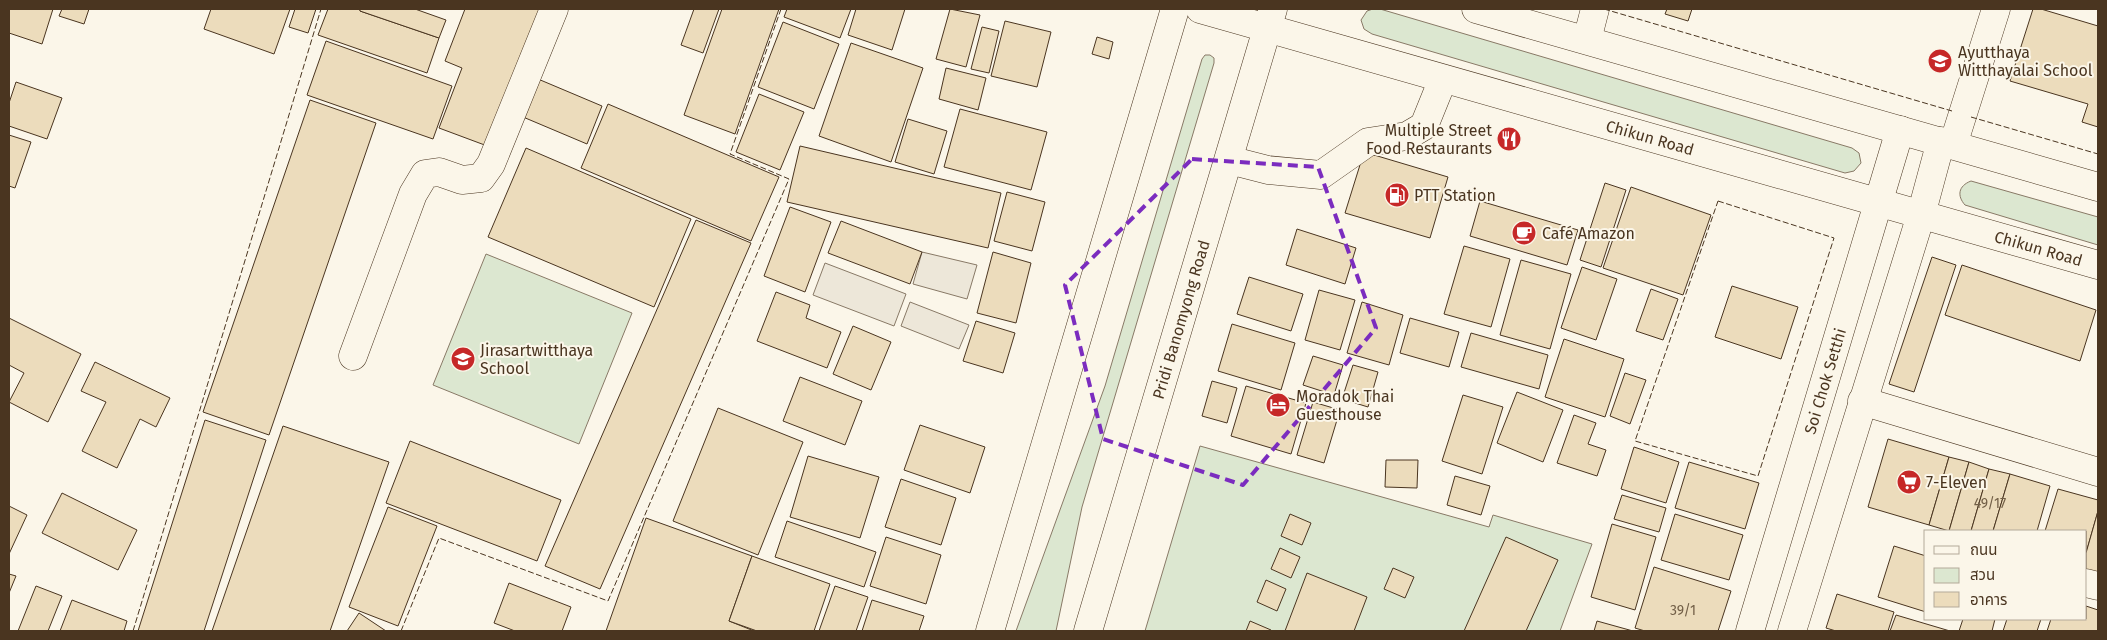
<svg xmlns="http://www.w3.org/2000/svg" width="2107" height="640" font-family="'Fira Sans','Noto Sans Thai',sans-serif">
<rect width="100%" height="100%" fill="#fbf6e9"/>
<!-- green -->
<g fill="#dce7d0" stroke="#887966">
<path d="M1373 9H1380L1852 148 1859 153 1861 163 1854 171 1845 173 1372 34 1364 29 1361 20 1367 11Z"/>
<path d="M1205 55H1210L1214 58V63L1082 507 1056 631H1016L1105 386 1202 59Z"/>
<path d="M1971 181 2098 217V245L1965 205C1957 196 1958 186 1971 181Z"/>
<path d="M486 254 632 313 579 444 433 385Z"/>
<path d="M1200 446 1489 527 1493 515 1592 544 1560 631H1145Z"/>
</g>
<!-- parking -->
<g fill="#ede7d9" stroke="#887966">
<path d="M922 252 977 265 967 299 913 284Z"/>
<path d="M825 263 906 294 894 326 813 295Z"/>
<path d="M910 302 969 325 959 349 901 326Z"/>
</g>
<!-- building -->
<g fill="#ecdcbc" stroke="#4a3520">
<path d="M9 9H53L42 44 9 33Z"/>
<path d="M62 9H89L84 24 59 16Z"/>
<path d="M211 9H290L274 54 204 29Z"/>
<path d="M295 9H316L308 33 289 27Z"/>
<path d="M328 9H360V11L439 38 427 73 318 35Z"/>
<path d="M360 9H415L446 20 439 38 360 11Z"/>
<path d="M465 9H542L490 147 439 128 462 68 445 61Z"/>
<path d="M694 9H719L703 53 681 45Z"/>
<path d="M722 9H779L735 134 684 115Z"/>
<path d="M787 9H851L840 38 784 17Z"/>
<path d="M856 9H905L892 50 848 35Z"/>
<path d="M950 9 980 15 966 67 936 59Z"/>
<path d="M1667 9H1692L1688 21 1665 14Z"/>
<path d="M2033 9H2041L2098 26V127L2082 122 2088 104 2010 81Z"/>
<path d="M1005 21 1051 32 1037 87 991 76Z"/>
<path d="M783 22 839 44 814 109 758 87Z"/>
<path d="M982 27 999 31 989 73 971 69Z"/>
<path d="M1097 37 1113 42 1109 59 1092 54Z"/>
<path d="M326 41 452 86 433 139 307 95Z"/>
<path d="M851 43 923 68 891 162 819 136Z"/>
<path d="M946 68 986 78 978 110 939 99Z"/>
<path d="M538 79 602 106 587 144 523 117Z"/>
<path d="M16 82 62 98 47 139 9 126V103Z"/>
<path d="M759 94 804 112 780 170 736 152Z"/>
<path d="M310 100 376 123 269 435 203 412Z"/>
<path d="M608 104 779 177 751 241 581 168Z"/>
<path d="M960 109 1047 132 1031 190 944 167Z"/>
<path d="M908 119 947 131 934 174 895 162Z"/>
<path d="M9 135 31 142 15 188 9 186Z"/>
<path d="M800 146 1001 193 988 248 787 202Z"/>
<path d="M526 148 691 219 654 307 488 237Z"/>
<path d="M1364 152 1448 177 1430 238 1345 213Z"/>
<path d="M1605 183 1626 190 1601 267 1580 260Z"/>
<path d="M1631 187 1711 215 1683 295 1603 268Z"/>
<path d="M1007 192 1045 202 1032 251 994 241Z"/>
<path d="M1480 201 1578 230 1567 265 1470 236Z"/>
<path d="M790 207 831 222 805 292 764 276Z"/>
<path d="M696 220 751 243 600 589 545 566Z"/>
<path d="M841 221 922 252 910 284 828 253Z"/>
<path d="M1297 229 1356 248 1345 284 1286 265Z"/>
<path d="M1464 246 1510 259 1491 327 1444 314Z"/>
<path d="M993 252 1031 263 1016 323 977 313Z"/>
<path d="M1932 257 1956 265 1914 392 1889 384Z"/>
<path d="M1521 260 1571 274 1550 349 1500 335Z"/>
<path d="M1962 265 2096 310 2080 361 1945 315Z"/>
<path d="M1582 267 1617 279 1596 340 1561 328Z"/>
<path d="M1249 277 1303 294 1291 331 1237 314Z"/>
<path d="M1732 286 1798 307 1781 359 1715 337Z"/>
<path d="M1651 289 1678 299 1663 340 1636 331Z"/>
<path d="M1319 290 1355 300 1340 350 1305 340Z"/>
<path d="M776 292 810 305 806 318 841 332 827 368 757 341Z"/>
<path d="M1362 302 1403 315 1389 365 1347 353Z"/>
<path d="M9 318 81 354 48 422 9 402 24 373 9 365Z"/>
<path d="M1410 318 1459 332 1449 367 1400 353Z"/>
<path d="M976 321 1015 333 1003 373 963 361Z"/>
<path d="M1232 324 1295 343 1281 390 1218 371Z"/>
<path d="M853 326 891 342 871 390 833 374Z"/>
<path d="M1471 333 1548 355 1539 389 1461 367Z"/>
<path d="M1564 339 1624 359 1605 417 1545 397Z"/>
<path d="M1313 356 1343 365 1334 395 1303 385Z"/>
<path d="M95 362 170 398 156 427 140 419 117 468 82 451 106 402 81 391Z"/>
<path d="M1353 365 1378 372 1368 407 1342 399Z"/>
<path d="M1625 373 1646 380 1630 424 1610 416Z"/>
<path d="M800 377 862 401 845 445 783 421Z"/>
<path d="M1212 381 1237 388 1227 423 1202 416Z"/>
<path d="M1246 386 1306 403 1291 454 1231 436Z"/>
<path d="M1517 392 1563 410 1543 462 1497 443Z"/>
<path d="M1463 395 1503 407 1482 474 1442 461Z"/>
<path d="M1313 402 1340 410 1324 463 1297 455Z"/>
<path d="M718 408 803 442 758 555 673 521Z"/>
<path d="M1574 415 1596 423 1588 444 1606 450 1597 476 1557 463Z"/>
<path d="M205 420 266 440 204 631H138Z"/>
<path d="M920 425 985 447 970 493 904 470Z"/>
<path d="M283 426 389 462 330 631H212Z"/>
<path d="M1888 439 1949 457 1929 525 1868 507Z"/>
<path d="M410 441 561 500 537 561 386 503Z"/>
<path d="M1634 447 1679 462 1666 503 1621 489Z"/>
<path d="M808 456 879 477 860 538 790 517Z"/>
<path d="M1949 457 1969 462 1949 531 1929 525Z"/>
<path d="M1386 460H1418L1417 488 1385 487Z"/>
<path d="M1689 462 1759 483 1745 529 1675 508Z"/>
<path d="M1969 462 1989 469 1971 531H1949Z"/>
<path d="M1989 469 2010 474 1993 531H1971Z"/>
<path d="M2010 474 2050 486 2037 531H1993Z"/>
<path d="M1455 476 1490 486 1481 515 1447 505Z"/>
<path d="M901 479 956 498 941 545 885 527Z"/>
<path d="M2058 489 2098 500V511L2086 553V531H2045Z"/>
<path d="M62 493 137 530 118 570 42 533Z"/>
<path d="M1622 495 1666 508 1659 532 1614 519Z"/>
<path d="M9 506 27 515 9 554Z"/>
<path d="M388 507 437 526 398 626 349 607Z"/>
<path d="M2098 511V574L2086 571V553Z"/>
<path d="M1290 514 1311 523 1302 545 1281 536Z"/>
<path d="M1675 514 1743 535 1729 580 1661 560Z"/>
<path d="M646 518 752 556 729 621 754 631H606Z"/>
<path d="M787 521 876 552 864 587 775 557Z"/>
<path d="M1612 524 1656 537 1635 610 1591 597Z"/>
<path d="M886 537 941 555 926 604 870 586Z"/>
<path d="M1506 537 1558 560 1526 631H1464Z"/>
<path d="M1894 546 1926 556V612L1878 597Z"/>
<path d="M1280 548 1300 557 1291 578 1271 569Z"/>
<path d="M752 556 830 584 814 631H757L729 621Z"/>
<path d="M1654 567 1731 591 1718 631H1645L1635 628Z"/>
<path d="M1393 568 1414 577 1405 598 1384 589Z"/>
<path d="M1307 573 1367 597 1354 631H1285Z"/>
<path d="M9 574 16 576 9 593Z"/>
<path d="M1266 580 1286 589 1277 611 1257 602Z"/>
<path d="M509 583 571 607 562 631H515L494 623Z"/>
<path d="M36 586 62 596 48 631H18Z"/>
<path d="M835 586 868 597 856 631H819Z"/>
<path d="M1837 594 1894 612 1888 631H1836L1826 628Z"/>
<path d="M72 600 127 621 124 631H60Z"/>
<path d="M872 600 924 616 919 631H862Z"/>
<path d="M2086 606 2098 610V631H2047L2051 619H2086Z"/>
<path d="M359 613 386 631H347Z"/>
<path d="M1896 615 1950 631H1890Z"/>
<path d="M1963 619H1995L1992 631H1959Z"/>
<path d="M2007 619H2041L2037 631H2003Z"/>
<path d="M1250 621 1271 630 1270 631H1246Z"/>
<path d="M1597 621 1633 631H1594Z"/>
</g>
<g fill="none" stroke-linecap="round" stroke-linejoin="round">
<defs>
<g id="minor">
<path d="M1587 40 1595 9"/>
<path d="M1953 145 1996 9"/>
<path d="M1229 160 1268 170 1321 175 1368 142 1407 136 1424 126 1443 79"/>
<path d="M353 356 413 194 425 174 439 172 462 180 481 178 491 164 554 9"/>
<path d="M1862 401 2098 472"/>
<path d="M2086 583 2098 586"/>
<path id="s1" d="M1750 631 1900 130"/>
<path d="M1792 631 1921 215 1941 141"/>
</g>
<g id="major">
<path id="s2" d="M1200 9 2098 265"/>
<path d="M1476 9 2098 187"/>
<path d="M990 631 1175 9"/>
<path id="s3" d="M1088 631 1273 9"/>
</g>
</defs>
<!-- minor casing -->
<use href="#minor" stroke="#4a3520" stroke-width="29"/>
<!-- major casing -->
<use href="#major" stroke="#4a3520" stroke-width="29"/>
<!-- minor -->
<use href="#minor" stroke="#fbf6e9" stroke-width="28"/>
<!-- major -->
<use href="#major" stroke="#fbf6e9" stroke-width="28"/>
<!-- fence -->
<g stroke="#4a3520" stroke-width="1" stroke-dasharray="6 2.5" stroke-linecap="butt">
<path d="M1604 9 1952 111"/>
<path d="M1971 117 2098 154"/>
<path d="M1718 201 1834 238 1758 476 1635 441Z"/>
<path d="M133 631 321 9"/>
<path d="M401 631 439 538 608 601 789 179 730 154 781 9"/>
</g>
</g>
<!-- marked area -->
<path fill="none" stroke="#7b2cbf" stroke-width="4" stroke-dasharray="10 6" stroke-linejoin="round" d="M1192 159 1318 167 1376 328 1243 485 1103 439 1065 285Z"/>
<!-- icons -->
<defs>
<symbol id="school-disc" viewBox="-11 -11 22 22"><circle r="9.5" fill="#c62828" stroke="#fbf6e9"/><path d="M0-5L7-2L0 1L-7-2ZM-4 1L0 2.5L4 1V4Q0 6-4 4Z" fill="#fff"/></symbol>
<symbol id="restaurant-disc" viewBox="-11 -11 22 22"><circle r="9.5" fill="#c62828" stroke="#fbf6e9"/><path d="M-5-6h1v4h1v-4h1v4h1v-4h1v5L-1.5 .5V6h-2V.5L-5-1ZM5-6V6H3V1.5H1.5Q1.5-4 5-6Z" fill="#fff"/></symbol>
<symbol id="fuel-disc" viewBox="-11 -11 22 22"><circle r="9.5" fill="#c62828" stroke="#fbf6e9"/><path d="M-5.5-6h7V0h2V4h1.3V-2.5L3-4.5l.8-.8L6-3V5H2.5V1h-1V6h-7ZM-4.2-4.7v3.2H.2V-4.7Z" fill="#fff"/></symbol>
<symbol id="cafe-disc" viewBox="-11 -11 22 22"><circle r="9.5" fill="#c62828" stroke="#fbf6e9"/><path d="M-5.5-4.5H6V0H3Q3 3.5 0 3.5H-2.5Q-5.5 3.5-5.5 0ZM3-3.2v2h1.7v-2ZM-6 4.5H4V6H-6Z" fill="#fff"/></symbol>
<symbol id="hotel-disc" viewBox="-11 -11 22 22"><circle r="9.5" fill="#c62828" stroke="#fbf6e9"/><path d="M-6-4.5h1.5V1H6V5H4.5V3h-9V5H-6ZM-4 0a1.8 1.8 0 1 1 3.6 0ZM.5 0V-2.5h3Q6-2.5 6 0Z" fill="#fff"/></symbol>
<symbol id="supermarket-disc" viewBox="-11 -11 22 22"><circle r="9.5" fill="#c62828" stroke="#fbf6e9"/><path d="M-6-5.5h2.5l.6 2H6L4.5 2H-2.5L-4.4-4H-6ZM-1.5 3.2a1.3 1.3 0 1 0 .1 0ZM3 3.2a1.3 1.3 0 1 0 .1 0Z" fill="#fff"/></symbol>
</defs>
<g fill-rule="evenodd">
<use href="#school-disc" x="1926" y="47" width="28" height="28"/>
<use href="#restaurant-disc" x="1495" y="125" width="28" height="28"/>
<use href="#fuel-disc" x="1383" y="181" width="28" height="28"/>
<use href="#cafe-disc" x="1510" y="219" width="28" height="28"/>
<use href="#school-disc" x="449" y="345" width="28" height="28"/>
<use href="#hotel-disc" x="1264" y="391" width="28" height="28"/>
<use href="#supermarket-disc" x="1895" y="468" width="28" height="28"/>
</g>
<g text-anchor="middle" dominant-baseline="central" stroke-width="4" stroke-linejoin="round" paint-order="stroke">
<!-- number labels -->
<g font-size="14" fill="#725f47">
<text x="1990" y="503">49/17</text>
<text x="1683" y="610">39/1</text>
</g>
<!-- poi labels -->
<g font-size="16" fill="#4a3520" stroke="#fbf6e9" text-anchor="start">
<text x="1958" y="52">Ayutthaya<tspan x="1958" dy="18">Witthayalai School</tspan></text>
<text x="1492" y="130" text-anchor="end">Multiple Street<tspan x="1492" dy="18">Food Restaurants</tspan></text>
<text x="1414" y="195">PTT Station</text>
<text x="1542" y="233">Café Amazon</text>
<text x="480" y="350">Jirasartwitthaya<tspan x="480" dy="18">School</tspan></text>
<text x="1296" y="396">Moradok Thai<tspan x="1296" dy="18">Guesthouse</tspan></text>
<text x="1926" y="482">7-Eleven</text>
</g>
<!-- street labels -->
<g font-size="16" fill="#4a3520" stroke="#fbf6e9">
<text stroke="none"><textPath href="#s2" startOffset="468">Chikun Road</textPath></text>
<text stroke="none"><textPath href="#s2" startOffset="872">Chikun Road</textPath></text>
<text stroke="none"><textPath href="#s3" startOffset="325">Pridi Banomyong Road</textPath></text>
<text stroke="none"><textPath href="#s1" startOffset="261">Soi Chok Setthi</textPath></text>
</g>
</g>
<!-- border -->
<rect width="2107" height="640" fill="none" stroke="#4a3520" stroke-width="20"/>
<!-- legend -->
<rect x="1924" y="530" width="162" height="90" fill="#fbf6e9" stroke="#b4a999"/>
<rect x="1934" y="546" width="25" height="8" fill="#fbf6e9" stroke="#b4a999"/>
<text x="1970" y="555" font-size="15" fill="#4a3520">ถนน</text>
<rect x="1934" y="568" width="25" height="15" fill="#dce7d0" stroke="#b4a999"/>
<text x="1970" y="580" font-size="15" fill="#4a3520">สวน</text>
<rect x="1934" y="592" width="25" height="15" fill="#ecdcbc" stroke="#b4a999"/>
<text x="1970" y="605" font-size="15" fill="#4a3520">อาคาร</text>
</svg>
